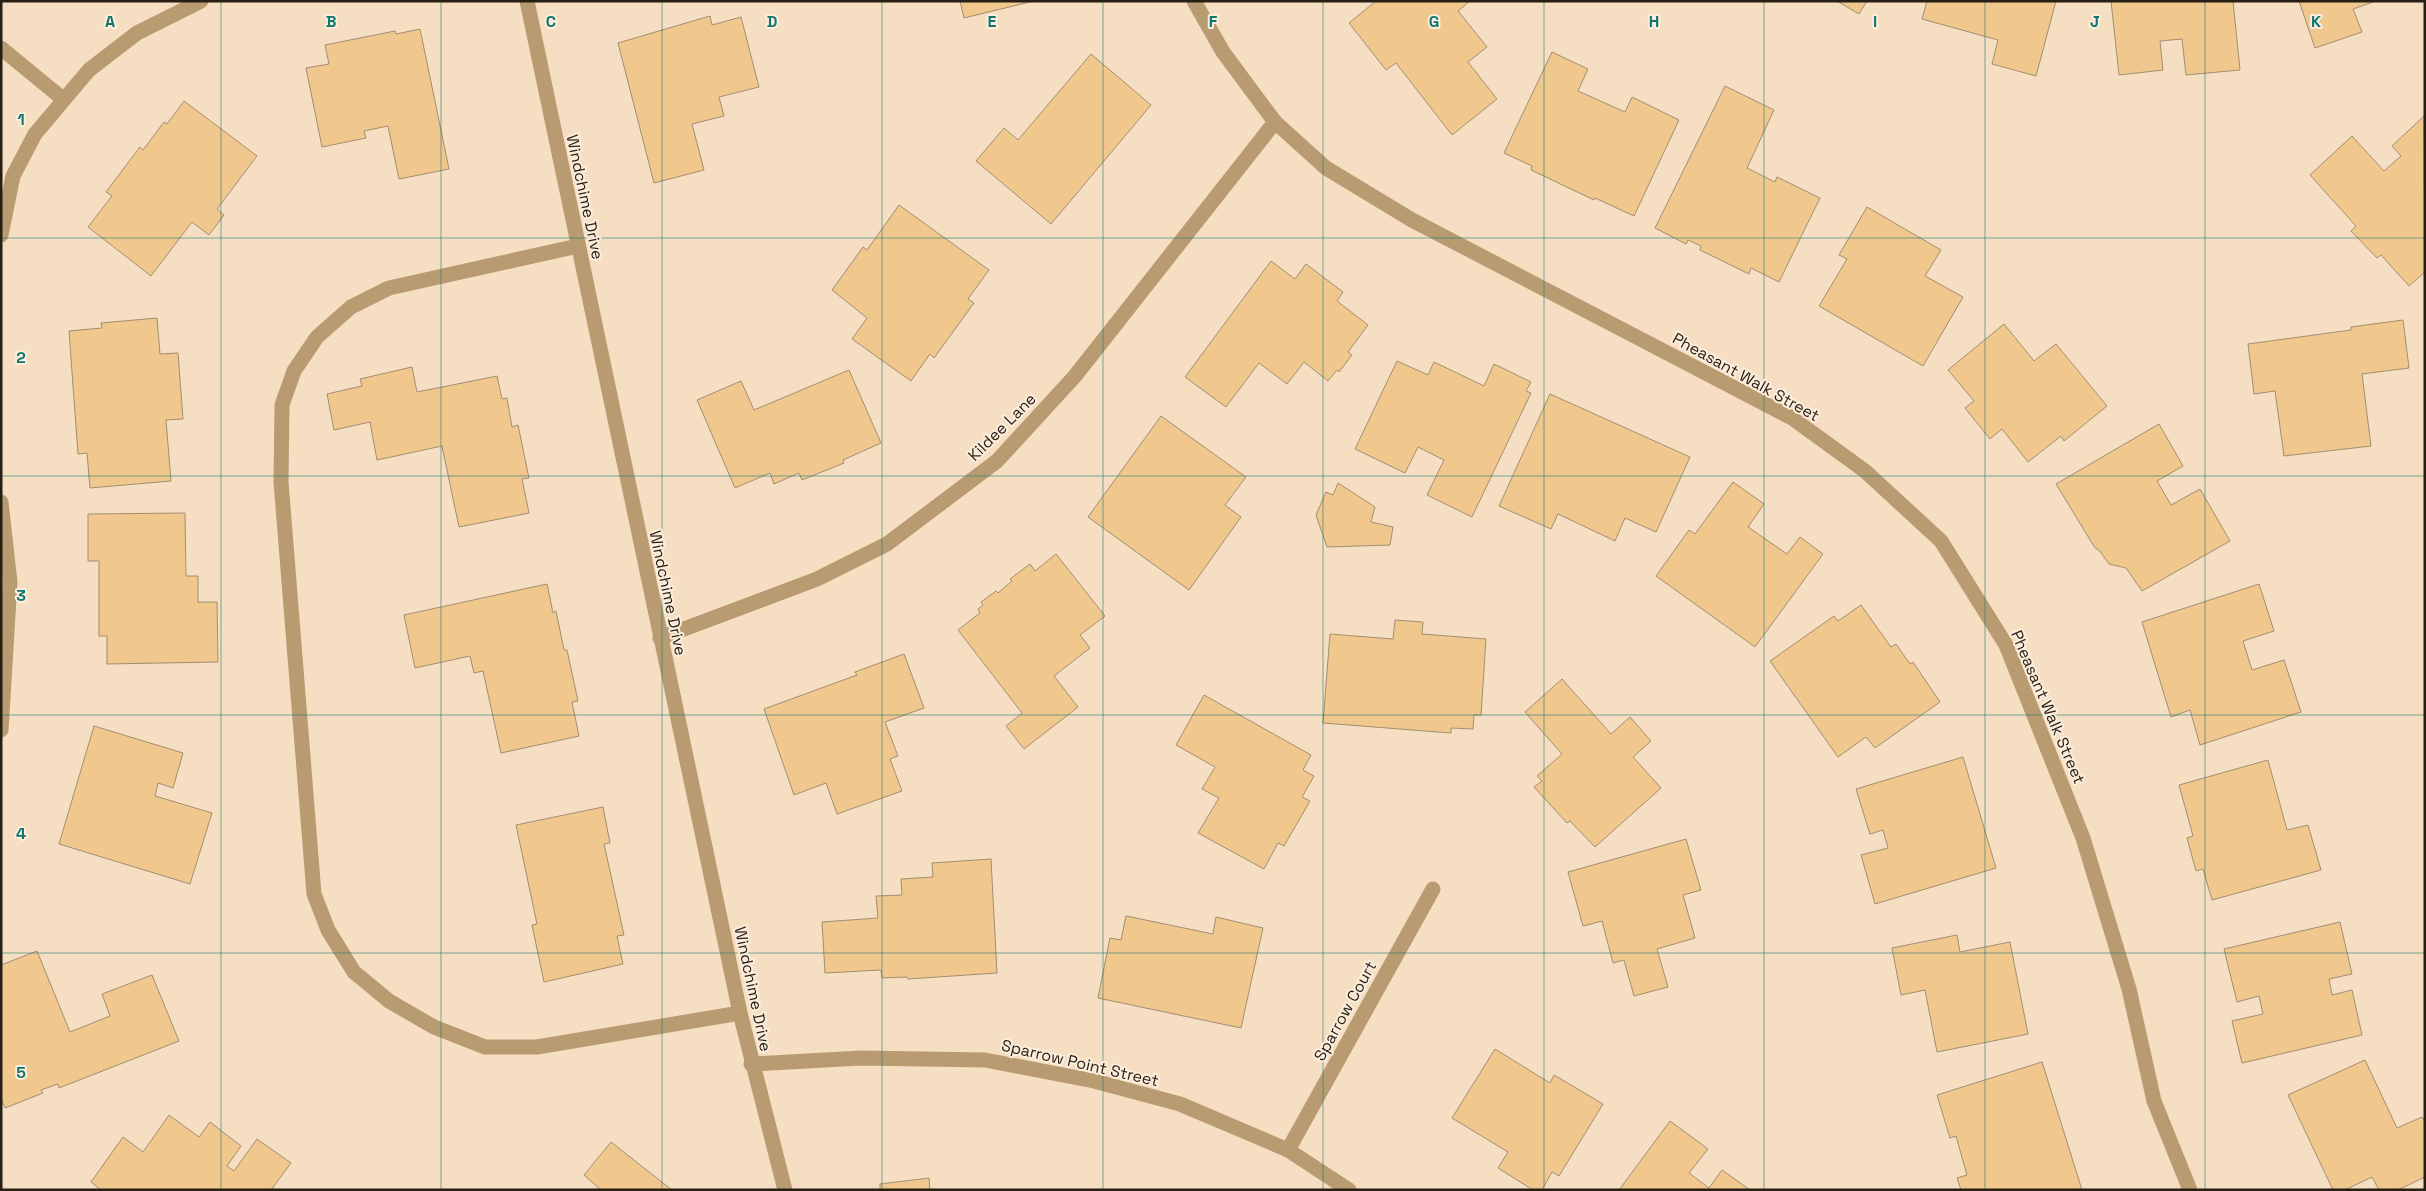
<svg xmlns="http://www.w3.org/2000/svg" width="2426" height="1191" font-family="'Space Grotesk',sans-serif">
<rect width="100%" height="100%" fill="#f6dec2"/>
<!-- building -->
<g fill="#f0c78d" stroke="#a28e73">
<path d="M960 1H1034L964 18Z"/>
<path d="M1376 1H1470L1458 11 1487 47 1468 62 1497 99 1452 135 1396 63 1386 70 1349 23Z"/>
<path d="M1837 1H1867L1859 14Z"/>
<path d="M1927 1H2056L2036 76 1992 64 1998 40 1922 19Z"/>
<path d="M2111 1H2233L2240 70 2186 75 2182 39 2160 41 2163 70 2119 75Z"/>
<path d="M2299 1H2376L2353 9 2362 32 2315 48Z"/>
<path d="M710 16 712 25 741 17 759 87 719 97 724 116 692 124 704 170 654 183 618 43Z"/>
<path d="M420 29 449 169 399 179 388 126 364 131 366 138 322 147 306 68 329 64 325 45 395 31 396 34Z"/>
<path d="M1552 52 1588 69 1578 91 1625 112 1632 97 1679 120 1634 216 1595 198 1594 200 1531 170 1532 166 1504 153Z"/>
<path d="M1091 54 1151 105 1051 224 976 161 1004 128 1018 140Z"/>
<path d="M1725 86 1774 110 1747 168 1775 182 1777 177 1820 198 1779 282 1751 268 1749 274 1700 250 1701 246 1688 240 1686 244 1655 228Z"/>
<path d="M184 101 257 156 217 209 224 215 209 235 192 222 151 276 88 227 112 196 106 192 140 147 143 150 164 122 167 124Z"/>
<path d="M2424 116 2425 272 2409 286 2381 255 2377 258 2351 231 2356 226 2310 175 2352 136 2384 171 2401 156 2392 146Z"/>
<path d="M899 205 989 270 968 299 974 303 934 358 930 354 911 381 852 339 867 318 832 290 863 247 867 250Z"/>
<path d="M1867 207 1941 250 1925 276 1963 297 1923 366 1819 306 1847 259 1839 255Z"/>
<path d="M1271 261 1295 279 1306 264 1343 292 1337 301 1368 325 1348 352 1352 355 1339 372 1337 370 1328 381 1304 362 1287 384 1259 363 1226 407 1185 377Z"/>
<path d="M157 318 160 354 178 353 183 419 166 420 171 481 90 488 87 453 78 454 69 331 102 328 101 323Z"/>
<path d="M2403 320 2409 368 2362 374 2371 446 2284 456 2275 391 2254 394 2248 344 2351 330V327Z"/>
<path d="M2004 324 2034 361 2056 344 2107 406 2064 441 2061 436 2028 462 2002 429 1990 439 1965 408 1974 401 1948 370Z"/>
<path d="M1397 361 1428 375 1434 362 1484 386 1494 364 1531 382 1526 391 1531 393 1472 517 1427 495 1444 460 1418 447 1405 473 1355 449Z"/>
<path d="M412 367 417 392 497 376 502 399 507 398 512 427 518 425 529 478 522 479 529 513 459 527 442 446 377 460 370 422 334 430 327 394 362 386 360 379Z"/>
<path d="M849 370 881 443 843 460 844 463 802 480 799 473 774 484 770 473 735 488 697 400 741 381 754 410Z"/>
<path d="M1550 394 1690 457 1656 532 1625 518 1615 541 1558 514 1551 529 1499 506Z"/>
<path d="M1161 416 1246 477 1225 505 1241 517 1189 590 1088 517Z"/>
<path d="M2159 424 2183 466 2157 481 2171 505 2200 489 2230 541 2142 591 2126 568 2109 564 2099 550 2095 548 2056 484Z"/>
<path d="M1733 482 1764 504 1748 527 1787 554 1800 537 1823 554 1755 647 1656 576 1689 530 1695 534Z"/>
<path d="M1338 483 1375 507 1371 522 1393 527 1390 545 1327 547 1316 515 1326 492 1333 495Z"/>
<path d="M185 513 186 576H198V602H217L218 662 107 664V636H99V561H88V514Z"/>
<path d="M1056 554 1105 616 1080 635 1090 648 1054 676 1078 707 1024 749 1006 726 1022 713 958 630 980 613 978 609 983 605 981 602 996 591 998 593 1012 581 1010 579 1030 564 1035 571Z"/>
<path d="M547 584 553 613 556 611 564 650H567L578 701 572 702 579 736 501 753 483 671 474 673 470 656 415 668 404 615Z"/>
<path d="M2259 584 2274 631 2243 641 2252 670 2284 660 2301 712 2200 745 2190 710 2171 717 2142 622Z"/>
<path d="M1861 605 1891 647 1896 644 1910 664 1913 662 1940 702 1875 748 1866 737 1838 757 1770 661 1834 616 1838 621Z"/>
<path d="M1395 620 1423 622 1422 634 1486 639 1481 715H1474L1473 729 1451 728V733L1323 723 1330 634 1393 639Z"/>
<path d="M904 654 924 708 885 722 898 756 890 759 902 791 837 814 826 783 794 795 764 709 857 675 855 672Z"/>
<path d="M1562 679 1611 734 1630 717 1651 741 1633 757 1661 788 1595 847 1570 821 1567 823 1534 787 1542 781 1537 776 1562 754 1525 712Z"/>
<path d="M1204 695 1311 755 1303 770 1314 776 1302 797 1310 801 1284 846 1278 843 1264 869 1198 833 1219 798 1202 789 1215 767 1176 745Z"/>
<path d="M94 726 183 753 173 788 158 783 155 796 212 813 190 884 59 844Z"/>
<path d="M1963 757 1996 868 1875 904 1861 855 1888 848 1883 830 1870 834 1856 789Z"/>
<path d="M2268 760 2287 830 2308 825 2321 870 2212 900 2203 869 2196 871 2187 838 2193 836 2179 785Z"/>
<path d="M603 807 610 843 604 844 624 935 617 936 623 964 544 982 532 925 537 924 516 825Z"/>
<path d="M1686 839 1701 890 1683 895 1695 938 1657 949 1668 987 1634 996 1624 960 1613 963 1602 921 1583 926 1568 872Z"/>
<path d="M991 859 997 973 908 979 907 977 882 978 881 970 825 973 822 922 878 918 876 896 902 895 901 879 933 877 932 863Z"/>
<path d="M1126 916 1213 934 1216 917 1263 928 1241 1028 1098 998 1110 938 1121 940Z"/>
<path d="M2340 922 2352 974 2329 979 2332 995 2352 990 2362 1035 2242 1063 2232 1021 2263 1014 2259 996 2237 1002 2224 949Z"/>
<path d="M1957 935 1960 952 2010 942 2028 1034 1937 1052 1925 990 1901 995 1892 948Z"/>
<path d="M37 951 70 1032 110 1016 102 994 152 975 179 1041 59 1088 58 1084 41 1090 43 1093 5 1108 1 1098V965Z"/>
<path d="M1495 1049 1550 1083 1554 1075 1603 1104 1559 1176 1552 1172 1542 1190H1533L1498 1168 1508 1152 1452 1118Z"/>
<path d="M2365 1060 2397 1128 2422 1117 2425 1122V1177L2398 1190H2379L2372 1177 2345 1190H2333L2288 1095Z"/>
<path d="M2042 1062 2082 1190H1961L1957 1178 1967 1175 1956 1136 1950 1138 1937 1095Z"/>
<path d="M169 1115 199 1137 210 1122 241 1146 227 1166 234 1171 257 1139 291 1163 271 1190H101L91 1182 123 1137 143 1152Z"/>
<path d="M1670 1121 1708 1149 1689 1173 1709 1188 1722 1170 1750 1190H1619Z"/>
<path d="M611 1142 672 1190H601L584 1175Z"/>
<path d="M929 1178 930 1190H880V1184Z"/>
</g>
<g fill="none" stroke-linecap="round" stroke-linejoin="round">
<!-- lane -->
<path stroke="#b99b72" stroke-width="15" d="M578 246 389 288 351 307 317 337 294 371 282 405 281 482 314 894 328 930 354 972 389 1001 434 1027 485 1047H537L740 1013"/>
<!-- street -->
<g stroke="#b99b72" stroke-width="15">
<path d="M527 1 740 1013 785 1190"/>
<path d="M1194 1 1223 52 1275 122 1326 168 1412 220 1792 418 1865 471 1941 541 2006 645 2083 838 2129 989 2154 1101 2190 1190"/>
<path d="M1 48 63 99"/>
<path d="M1 235 13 176 35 134 89 70 137 33 201 1"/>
<path d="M1 502 10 582 1 730"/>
<path d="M660 638 817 579 887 544 997 461 1075 376 1275 122"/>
<path d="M751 1064 861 1058 985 1060 1094 1081 1180 1104 1288 1150 1349 1190"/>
<path d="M1288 1150 1433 889"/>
</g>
</g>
<!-- grid -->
<path fill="none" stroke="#0f766e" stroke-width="1" stroke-opacity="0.55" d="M221 1V1190M441 1V1190M662 1V1190M882 1V1190M1103 1V1190M1323 1V1190M1544 1V1190M1764 1V1190M1985 1V1190M2205 1V1190M1 238H2425M1 476H2425M1 715H2425M1 953H2425"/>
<g text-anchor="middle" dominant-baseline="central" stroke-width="4" stroke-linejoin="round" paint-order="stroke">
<!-- street labels -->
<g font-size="16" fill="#271e14" stroke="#fceddc">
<text transform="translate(585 197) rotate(78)">Windchime Drive</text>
<text transform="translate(1746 377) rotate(29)">Pheasant Walk Street</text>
<text transform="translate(1002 427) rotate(-45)">Kildee Lane</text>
<text transform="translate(668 593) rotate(78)">Windchime Drive</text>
<text transform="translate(2048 707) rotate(67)">Pheasant Walk Street</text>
<text transform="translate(753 989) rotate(78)">Windchime Drive</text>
<text transform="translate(1345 1011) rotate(-61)">Sparrow Court</text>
<text transform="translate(1080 1063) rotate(13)">Sparrow Point Street</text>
</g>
</g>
<g font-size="16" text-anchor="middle" font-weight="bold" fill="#0f766e" stroke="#fceddc" stroke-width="4" stroke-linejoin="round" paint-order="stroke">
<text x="110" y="27">A</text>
<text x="331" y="27">B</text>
<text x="551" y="27">C</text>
<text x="772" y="27">D</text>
<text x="992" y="27">E</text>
<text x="1213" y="27">F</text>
<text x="1434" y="27">G</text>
<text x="1654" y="27">H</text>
<text x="1875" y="27">I</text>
<text x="2095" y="27">J</text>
<text x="2316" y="27">K</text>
<text x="21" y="125">1</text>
<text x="21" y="363">2</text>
<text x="21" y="601">3</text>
<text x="21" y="839">4</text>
<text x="21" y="1078">5</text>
</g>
<!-- border -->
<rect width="2426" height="1191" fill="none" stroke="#271e14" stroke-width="5"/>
</svg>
